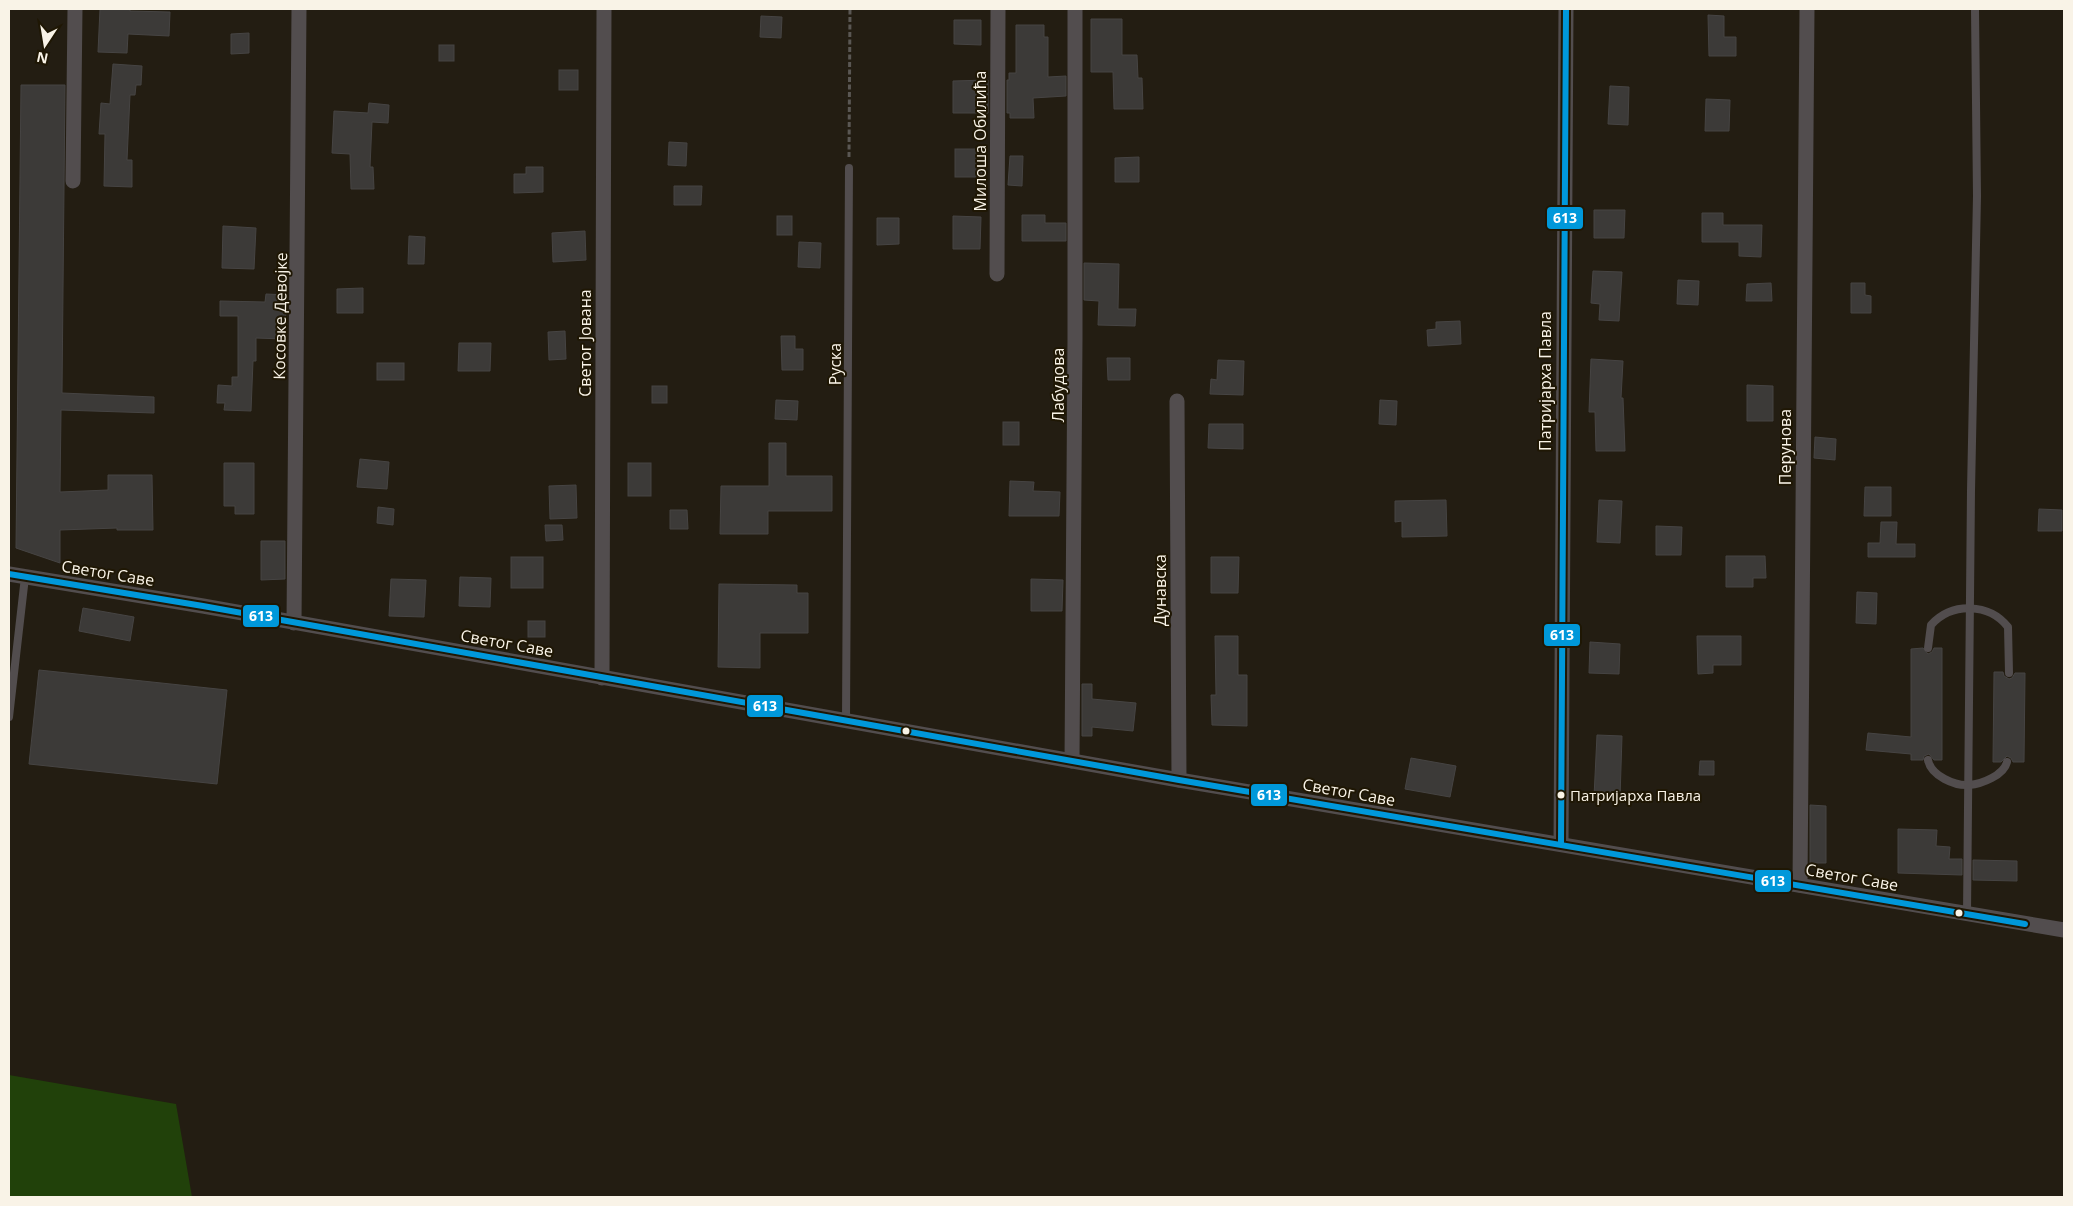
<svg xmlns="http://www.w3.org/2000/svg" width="2073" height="1206" font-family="'Open Sans',sans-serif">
<rect width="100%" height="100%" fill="#231d12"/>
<!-- green -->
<path fill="#21410a" d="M9 1075 176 1104 192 1197H9Z"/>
<!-- building -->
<g fill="#3c3a38" stroke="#464443">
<path d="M100 9H130V11L170 12 169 36 128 34 127 53 98 52Z"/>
<path d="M1708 15 1724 16V37H1736V56H1709Z"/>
<path d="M761 16 782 17 781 38 760 37Z"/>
<path d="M1091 19H1122V55H1137L1138 78H1142L1143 109H1114L1113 72H1091Z"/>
<path d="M954 20H981V45L954 44Z"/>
<path d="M1016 25H1044V37H1048V77L1066 76V96L1033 98 1034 118H1010V113H1007V80H1009V73H1016Z"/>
<path d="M249 33V53L231 54V34Z"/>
<rect x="439" y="45" width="15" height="16"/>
<path d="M113 64 142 66 141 85H136L135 95H130L127 160H132V187L104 186 105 134H99L101 103 110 104Z"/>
<rect x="559" y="70" width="19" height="20"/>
<path d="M988 80V113H953V81Z"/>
<path d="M21 85H65L62 393 154 397V413L61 410 60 492 108 490V475H152L153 530H117V528L60 530V563L16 548Z"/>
<path d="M1610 86 1629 87 1628 125 1608 124Z"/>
<path d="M1706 99 1730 100 1729 131H1705Z"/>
<path d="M369 103 389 105 388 123 372 122 370 167H373L374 189H351L350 154 332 153 334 111 368 113Z"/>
<path d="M669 142 687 143 686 166 668 165Z"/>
<rect x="955" y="149" width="27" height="28"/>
<path d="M1010 156H1023L1022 186 1008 185Z"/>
<path d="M1139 157V182H1115V158Z"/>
<path d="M526 167H543V192L514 193V174H526Z"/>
<path d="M674 186H702L701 205H674Z"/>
<path d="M1594 210H1625L1624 238H1594Z"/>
<path d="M1702 213H1723V225H1762L1761 257 1739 256V242H1702Z"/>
<path d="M1022 215H1045V223H1066V241H1022Z"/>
<rect x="777" y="216" width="15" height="19"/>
<path d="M953 216 981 217 980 249H953Z"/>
<path d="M877 218H899V244L877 245Z"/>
<path d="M223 226 256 228 254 269 222 268Z"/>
<path d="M585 231 586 260 553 262 552 233Z"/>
<path d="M409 236 425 237 424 264H408Z"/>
<path d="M799 242 821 243 820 268 798 267Z"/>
<path d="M1084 263 1119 264 1118 309H1136L1135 326 1098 325 1099 301 1084 300Z"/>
<path d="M1593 271 1622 272 1619 321 1599 320 1600 304 1591 303Z"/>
<path d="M1678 280 1699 281 1698 305 1677 304Z"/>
<path d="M1771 283 1772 301H1746L1747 284Z"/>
<path d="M1851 283H1865V295L1871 296V313H1851Z"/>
<path d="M363 288V313H337V289Z"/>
<path d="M266 294 287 295 284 339 256 338V361H253L251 411 224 410 225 403H217L218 385 232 386V377H238V316H220V301L265 302Z"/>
<path d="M1460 321 1461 344 1428 346 1427 330 1436 329V322Z"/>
<path d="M565 331 566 359 549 360 548 332Z"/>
<path d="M781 336H795V349H803V370H782Z"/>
<path d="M459 343H491L490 371H458Z"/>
<path d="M1107 358H1130V380H1108Z"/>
<path d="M1591 359 1623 361 1621 398H1623L1625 451H1596L1595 412H1589Z"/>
<path d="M1218 360 1244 361 1243 395 1210 394 1211 379 1217 380Z"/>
<rect x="377" y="363" width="27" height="17"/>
<path d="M1747 385 1773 386V421H1747Z"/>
<rect x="652" y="386" width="15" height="17"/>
<path d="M776 400 798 401 797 420 775 419Z"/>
<path d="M1380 400 1397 401 1396 425 1379 424Z"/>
<rect x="1003" y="422" width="16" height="23"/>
<path d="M1209 424H1243V449L1208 448Z"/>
<path d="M1815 437 1836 439 1835 460 1814 458Z"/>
<path d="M769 443H786V476H832V511H768V534H720L721 486H769Z"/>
<path d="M360 459 389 462 387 489 357 487Z"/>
<path d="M224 463H254V514H235V506H224Z"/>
<rect x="628" y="463" width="23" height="33"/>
<path d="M1010 481 1034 482 1033 491 1060 492 1059 516H1009Z"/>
<path d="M576 485 577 518 550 519 549 486Z"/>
<path d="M1865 487H1891V516H1864Z"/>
<path d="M1446 500 1447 536 1402 537V521L1395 522V501Z"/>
<path d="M1599 500 1622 501 1620 543 1597 542Z"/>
<path d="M378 507 394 509 393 525 377 523Z"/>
<path d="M2039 509 2062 510V531H2038Z"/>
<path d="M670 510H687L688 529H670Z"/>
<path d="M1881 522H1897L1896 544H1915V557H1868V543H1880Z"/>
<path d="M545 525H562L563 540 546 541Z"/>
<path d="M1656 526 1682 527 1681 555H1656Z"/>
<path d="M261 541H285V579L261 580Z"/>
<path d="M1726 556H1765L1766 578H1753V587H1726Z"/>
<rect x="511" y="557" width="32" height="31"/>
<path d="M1211 557H1239L1238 593H1211Z"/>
<path d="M460 577 491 578 490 607 459 606Z"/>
<path d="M391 579 426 580 424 617 389 616Z"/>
<path d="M1031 579 1063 580 1062 611H1031Z"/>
<path d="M719 584 797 585V593H808V633H760V668L718 667Z"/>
<path d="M1857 592 1877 593 1876 624 1856 623Z"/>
<path d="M83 608 134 617 130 641 79 631Z"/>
<rect x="528" y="621" width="17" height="16"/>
<path d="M1215 636H1238V675H1247V726L1212 725 1211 695H1216Z"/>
<path d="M1697 636H1741V665H1713V673L1698 674Z"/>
<path d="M1590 642 1620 644 1619 674 1589 673Z"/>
<path d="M1923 648 1928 654 1932 652 1934 648H1942V760H1934L1929 754 1924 756 1923 760H1911V754L1866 750 1868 733 1911 737V649Z"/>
<path d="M39 670 227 690 217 784 29 764Z"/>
<path d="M1994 672H2003L2004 676 2009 679 2012 678 2015 673H2025L2024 762H2013L2011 758 2007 756 2001 762H1993Z"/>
<path d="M1082 684H1092V699L1136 703 1133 731 1092 727V736H1082Z"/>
<path d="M1597 735 1622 736 1620 798 1594 797Z"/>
<path d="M1411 758 1456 766 1450 797 1405 789Z"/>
<path d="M1700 761H1714V775H1699Z"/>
<path d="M1810 805 1826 806V863H1810Z"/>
<path d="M1898 829 1937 830 1936 846 1950 847 1949 859H1962V875L1898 873Z"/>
<path d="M1973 860 2017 861V881L1973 880Z"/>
</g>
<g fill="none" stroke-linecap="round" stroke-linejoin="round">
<!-- path -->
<path stroke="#5a5753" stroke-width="3" stroke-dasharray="5 2.5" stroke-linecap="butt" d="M849 157 850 9"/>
<!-- lane -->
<g stroke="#524d4e" stroke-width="8">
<path d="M1928 648 1931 625C1952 602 1989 603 2008 627L2009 673"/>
<path d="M9 717 25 577"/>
<path d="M846 720 849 168"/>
<path d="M1928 760C1931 776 1955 786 1969 785 1982 784 2004 775 2007 762"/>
<path d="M1967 914 1971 491 1977 196 1975 9"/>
</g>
<!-- street -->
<g stroke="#524d4e" stroke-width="15">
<path d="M73 181 75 9"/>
<path d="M997 274 998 9"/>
<path d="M1177 401 1179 780"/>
<path d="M9 574 203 606 1179 780 2064 930"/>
<path d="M294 623 299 9"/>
<path d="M602 678 604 9"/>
<path d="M1072 761 1075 339V9"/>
<path d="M1561 844 1566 9"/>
<path d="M1800 885 1807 9"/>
</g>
<defs>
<g id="bus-1">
<path d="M9 574 203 606 1179 780 2025 924"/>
<path d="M1561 844 1566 9"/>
</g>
</defs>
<!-- bus-1 casing -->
<use href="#bus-1" stroke="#1f1704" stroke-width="10"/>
<!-- bus-1 -->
<use href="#bus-1" stroke="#0098da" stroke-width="6"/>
</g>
<!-- markers -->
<g fill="#f9f3e7" stroke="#1f1704" stroke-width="2">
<circle cx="906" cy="731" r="4.5"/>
<circle cx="1561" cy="795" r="4.5"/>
<circle cx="1959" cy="913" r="4.5"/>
</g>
<g text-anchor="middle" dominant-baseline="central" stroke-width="4" stroke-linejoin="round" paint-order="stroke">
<!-- bus labels -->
<g font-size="15" fill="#f9f3e7" stroke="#1f1704" text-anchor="start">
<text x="1570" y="795">Патријарха Павла</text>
</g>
<!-- street labels -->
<g font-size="16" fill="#f9f3e7" stroke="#1f1704">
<text transform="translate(980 141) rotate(-90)">Милоша Обилића</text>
<text transform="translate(280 316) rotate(-89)">Косовке Девојке</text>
<text transform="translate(585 343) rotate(-90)">Светог Јована</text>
<text transform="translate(835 364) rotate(-90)">Руска</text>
<text transform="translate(1545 381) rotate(-90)">Патријарха Павла</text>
<text transform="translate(1058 385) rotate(-90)">Лабудова</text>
<text transform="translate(1785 447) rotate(-90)">Перунова</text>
<text transform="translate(108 573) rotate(9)">Светог Саве</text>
<text transform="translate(1160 590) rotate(-90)">Дунавска</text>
<text transform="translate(507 643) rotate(10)">Светог Саве</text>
<text transform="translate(1349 792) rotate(10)">Светог Саве</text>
<text transform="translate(1852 877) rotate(10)">Светог Саве</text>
</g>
</g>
<g stroke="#1f1704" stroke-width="2">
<rect x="1546" y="206" width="38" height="24" rx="5" fill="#0098da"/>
<rect x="242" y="604" width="38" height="24" rx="5" fill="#0098da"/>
<rect x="1543" y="623" width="38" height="24" rx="5" fill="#0098da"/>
<rect x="746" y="694" width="38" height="24" rx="5" fill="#0098da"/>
<rect x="1250" y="783" width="38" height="24" rx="5" fill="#0098da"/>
<rect x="1754" y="869" width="38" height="24" rx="5" fill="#0098da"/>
</g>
<g font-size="14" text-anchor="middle" font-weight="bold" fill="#fff">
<text x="1565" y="223">613</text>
<text x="261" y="621">613</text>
<text x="1562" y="640">613</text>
<text x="765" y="711">613</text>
<text x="1269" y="800">613</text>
<text x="1773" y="886">613</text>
</g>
<!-- border -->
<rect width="2073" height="1206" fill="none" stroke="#f9f3e7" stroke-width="20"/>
<!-- north arrow -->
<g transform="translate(45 45) rotate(192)" stroke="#1f1704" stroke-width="4" paint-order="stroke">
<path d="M0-4L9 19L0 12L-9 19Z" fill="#f9f3e7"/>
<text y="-8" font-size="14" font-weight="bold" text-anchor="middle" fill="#f9f3e7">N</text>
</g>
</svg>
